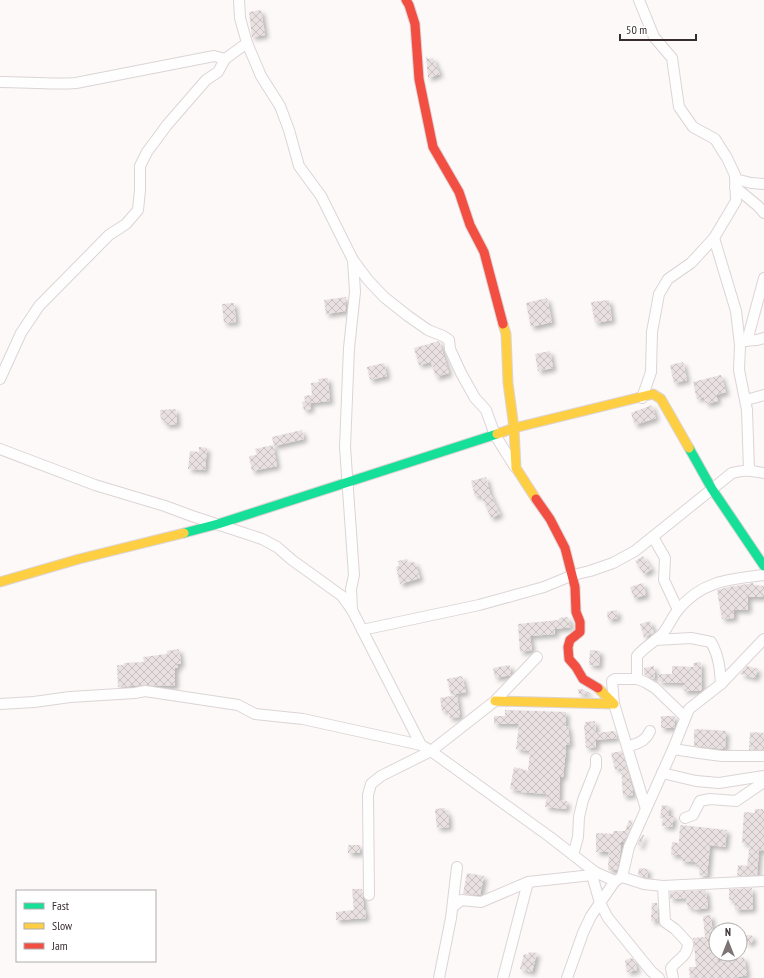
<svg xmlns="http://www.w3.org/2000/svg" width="764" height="978" font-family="'PT Sans Narrow',sans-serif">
<defs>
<pattern id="building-cross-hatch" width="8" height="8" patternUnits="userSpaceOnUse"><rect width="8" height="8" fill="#e9e0e1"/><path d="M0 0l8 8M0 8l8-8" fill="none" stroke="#c9c0c1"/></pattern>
<filter id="shadow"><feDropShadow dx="3.5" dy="3.5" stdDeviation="2" flood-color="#0004"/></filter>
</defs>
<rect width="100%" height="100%" fill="#fdf9f9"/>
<!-- building -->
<g fill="url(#building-cross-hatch)" filter="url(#shadow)">
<path d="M261 10 265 35 252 37 249 12Z"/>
<path d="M426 55 428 59 433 58 440 74 428 78Z"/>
<path d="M346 297V311L326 314 324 300Z"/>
<path d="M547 298 552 322 531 327 526 303Z"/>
<path d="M609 300 612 320 595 323 591 302Z"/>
<path d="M234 303 236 322 224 323 222 304Z"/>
<path d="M439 341 449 373 436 377 431 362 419 365 414 348Z"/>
<path d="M550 351 553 368 538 371 535 354Z"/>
<path d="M683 362 687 380 674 383 670 365Z"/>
<path d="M384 363 387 376 370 380 367 367Z"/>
<path d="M721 375 726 392 716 395 718 401 706 404 704 397 697 399 693 382Z"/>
<path d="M328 378 330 401 310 403 311 409 304 410 302 402 305 401 304 396 312 395 311 383 319 382 318 379Z"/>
<path d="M652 405 656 418 635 425 631 413Z"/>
<path d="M176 409 177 424 165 425V420H161L160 410Z"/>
<path d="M302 430 304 439 274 446 272 437Z"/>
<path d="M273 445 277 466 252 471 249 456 257 455 255 449Z"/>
<path d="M199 447 207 448 205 470 188 469 190 451 199 452Z"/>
<path d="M486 477 490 493 500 514 491 518 481 495 475 496 471 481Z"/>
<path d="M643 556 652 569 644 574 635 561Z"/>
<path d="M407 559 408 563 415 562 420 578 400 584 396 567 399 566 398 561Z"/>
<path d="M643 583 646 595 634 598 630 587Z"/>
<path d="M753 583V585L764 586V597H748V610H734V618L722 619 717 590 729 587Z"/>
<path d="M617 610 618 618 608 620 607 612Z"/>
<path d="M568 617 571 627 555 629V634L530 636 532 650 520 652 518 624 559 620V618Z"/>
<path d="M650 621 654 633 644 637 640 624Z"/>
<path d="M179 649 181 664H177L178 668H175V686H157L144 685 118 687 117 665H124V663L144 662 143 657 167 654V651Z"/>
<path d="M590 650 600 651 599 666 589 665Z"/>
<path d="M701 662 702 691H683V683L659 682 658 674H672V666L694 667 693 663Z"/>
<path d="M510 665 511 675 495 678 493 668Z"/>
<path d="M654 666 655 678 652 679 644 674V668Z"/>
<path d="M747 666 758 669 755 678 740 674Z"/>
<path d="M462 676 466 692 451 695 447 679Z"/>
<path d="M578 689H582L591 694H579Z"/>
<path d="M457 695 460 717 449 718 448 710 442 711 440 698Z"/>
<path d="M505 710 566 712V727L568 726 570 744 566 745V758H565L563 777H560L559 800 567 801 566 809 545 807 547 794 521 792 522 791 510 789 514 767 528 771 530 751 516 749 519 724H494V716H505Z"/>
<path d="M661 716H675L674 728H661Z"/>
<path d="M595 721 596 733 615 731 617 738 596 740V747L586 748 584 725H585V722Z"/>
<path d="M695 729 726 731 725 749 694 746V731Z"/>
<path d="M750 732 764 733V750H749Z"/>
<path d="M622 751 632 787 633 795 623 796 621 768 615 769 611 753Z"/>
<path d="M662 805 669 806 668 816H674L672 827 662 826 663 818H660Z"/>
<path d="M445 808V813L448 812 449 827 437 828 435 809Z"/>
<path d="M755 809H763L764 812V851L759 850 757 875 737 876 738 865 747 866 750 843H742L744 812 755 813Z"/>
<path d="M629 820 633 821 624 842H621L620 855 617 870H608L609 852H596V833L613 834V831H625Z"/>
<path d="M680 825 727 830 725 847 710 845 707 876 699 875 700 865 695 864V862L681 861V855H671L672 842 679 843Z"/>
<path d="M642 835H644L641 846 637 845Z"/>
<rect x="348" y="845" width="12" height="8"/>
<path d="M639 868 648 869 647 878 638 875Z"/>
<path d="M467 873 484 876 480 895 463 894Z"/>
<path d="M752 888 753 909 735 910 734 900H729V889Z"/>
<path d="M352 889H362L364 910H365L366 918 336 920V912L354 910Z"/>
<path d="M706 890 708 908 694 910 693 907 688 908 686 898 670 899V892Z"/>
<path d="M652 903H657L658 921H651Z"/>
<path d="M711 915 713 936H716V954H718V963L744 957 747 975 734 978H690L689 967H696L694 943 693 938 705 937 703 916Z"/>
<circle cx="749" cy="939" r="4"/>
<path d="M529 952 537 953 532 972 520 969 524 954 528 955Z"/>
<path d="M632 958 635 962 637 970 627 972 625 960Z"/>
</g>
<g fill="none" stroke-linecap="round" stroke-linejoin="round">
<defs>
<g id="street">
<path d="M239 0 240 18 247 43 261 76 280 106 289 130 299 166 321 196 353 260 368 280 384 297 408 316 428 330 443 336 449 340 450 349 461 373 475 398 486 410 495 435 515 467"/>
<path d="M639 0 654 37 672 58 679 107 693 127 715 139 727 158 735 175 736 201 714 238 691 263 668 279 659 294 652 332 651 372 642 398"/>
<path d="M0 82C26 82 51 85 76 83L214 56 225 59"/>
<path d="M735 179 751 183 764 184"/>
<path d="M735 187 758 206 764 213"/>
<path d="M714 238 736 311 740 345 739 370 747 410 749 470"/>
<path d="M741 341 757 340 764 338"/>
<path d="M747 341 764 278"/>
<path d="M0 379 21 333 39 306 109 235 126 224 138 210 140 190V166L147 152 167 125 206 80 218 72 225 59 247 43"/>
<path d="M746 400 764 395"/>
<path d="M0 449 95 485 165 506 192 516 262 539 277 547 292 560 342 596 352 610 421 745"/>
<path d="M653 537 665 558 664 580 678 610"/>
<path d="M352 610 351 589 354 575 345 447 349 348 355 292 353 260"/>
<path d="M362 630 479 605 544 587 573 575 590 571 613 563 635 551 732 473C746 469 751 471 764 473"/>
<path d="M655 640 691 638 711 642C719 656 720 669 721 684"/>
<path d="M637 679V656C644 647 655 642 663 633 669 626 672 617 678 610 701 581 730 579 764 575"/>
<path d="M0 704 34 702 70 697 135 693 145 691 238 705 255 714 303 719 421 745 431 751 550 837 595 872 615 881 622 877 644 884 663 886 764 881"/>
<path d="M627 747C638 743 645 742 650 731"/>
<path d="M673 749 699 753 722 756H764"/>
<path d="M662 773 696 781 719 783 764 776"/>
<path d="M646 809 614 704 612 681 615 679H637L645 682 655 688 685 717"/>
<path d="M685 818 693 815 700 801 710 799 736 801 764 782"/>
<path d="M573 855 578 837 579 817 583 800 596 767V759"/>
<path d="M592 875 600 903 608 918 651 971 659 978"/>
<path d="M622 877 629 847 673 749 689 709 721 684 764 639"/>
<path d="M663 886 665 922 675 929 688 943C688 956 679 958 671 968L673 978"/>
<path d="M369 895 368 795 371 784 381 776 431 751 495 701 537 657"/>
<path d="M453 907 461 900 481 902 528 882 592 875 595 872"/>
<path d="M439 978 451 918 457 867"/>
<path d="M503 978 528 882"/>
<path d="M567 978 583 933 591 916 615 881"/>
</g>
<g id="fast">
<path d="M689 448 712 489 764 566"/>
<path d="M184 533 218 524 497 434"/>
</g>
<g id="slow">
<path d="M503 324 506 334 508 383 514 428 516 468 536 499"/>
<path d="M497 434 514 428 653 394 661 399 689 448"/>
<path d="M0 582 79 559 184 533"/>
<path d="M495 701 614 704 598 688"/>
</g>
<g id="jam">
<path d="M406 0 409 5 415 24 419 79 433 147 459 192 470 225 484 252 503 324"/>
<path d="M536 499 550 519 565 548 575 587 576 612 580 622V632L570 640 568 647 569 659 576 667 583 679 598 688"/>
</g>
</defs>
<!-- street casing -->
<use href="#street" stroke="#dcd4d5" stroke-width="12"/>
<!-- fast casing -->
<use href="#fast" stroke="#dcd4d5" stroke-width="11"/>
<!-- slow casing -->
<use href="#slow" stroke="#dcd4d5" stroke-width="11"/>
<!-- jam casing -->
<use href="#jam" stroke="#dcd4d5" stroke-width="11"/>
<!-- street -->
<use href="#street" stroke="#fffefe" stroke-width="10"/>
<!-- fast -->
<use href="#fast" stroke="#16e098" stroke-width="9"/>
<!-- slow -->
<use href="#slow" stroke="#ffcf43" stroke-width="9"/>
<!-- jam -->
<use href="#jam" stroke="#f24e42" stroke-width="9"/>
</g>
<!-- legend -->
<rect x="16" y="890" width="140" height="72" fill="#ffffff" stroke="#afabab"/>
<rect x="24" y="903" width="20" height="6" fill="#16e098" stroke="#afabab"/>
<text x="52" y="910" font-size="12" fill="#382d2e">Fast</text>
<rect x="24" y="923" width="20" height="6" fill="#ffcf43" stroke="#afabab"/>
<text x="52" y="930" font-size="12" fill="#382d2e">Slow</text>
<rect x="24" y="943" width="20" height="6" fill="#f24e42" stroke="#afabab"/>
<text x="52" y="950" font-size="12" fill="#382d2e">Jam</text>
<!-- north arrow -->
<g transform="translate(728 942)"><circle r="19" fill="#ffffff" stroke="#afabab"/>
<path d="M0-3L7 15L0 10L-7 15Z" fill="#7d7475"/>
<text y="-6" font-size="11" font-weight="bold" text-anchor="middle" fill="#382d2e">N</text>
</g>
<!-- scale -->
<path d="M620 34v6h76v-6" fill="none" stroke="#382d2e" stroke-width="2"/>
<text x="626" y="34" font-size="12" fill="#382d2e" stroke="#ffffff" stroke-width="3" paint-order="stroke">50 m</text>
</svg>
